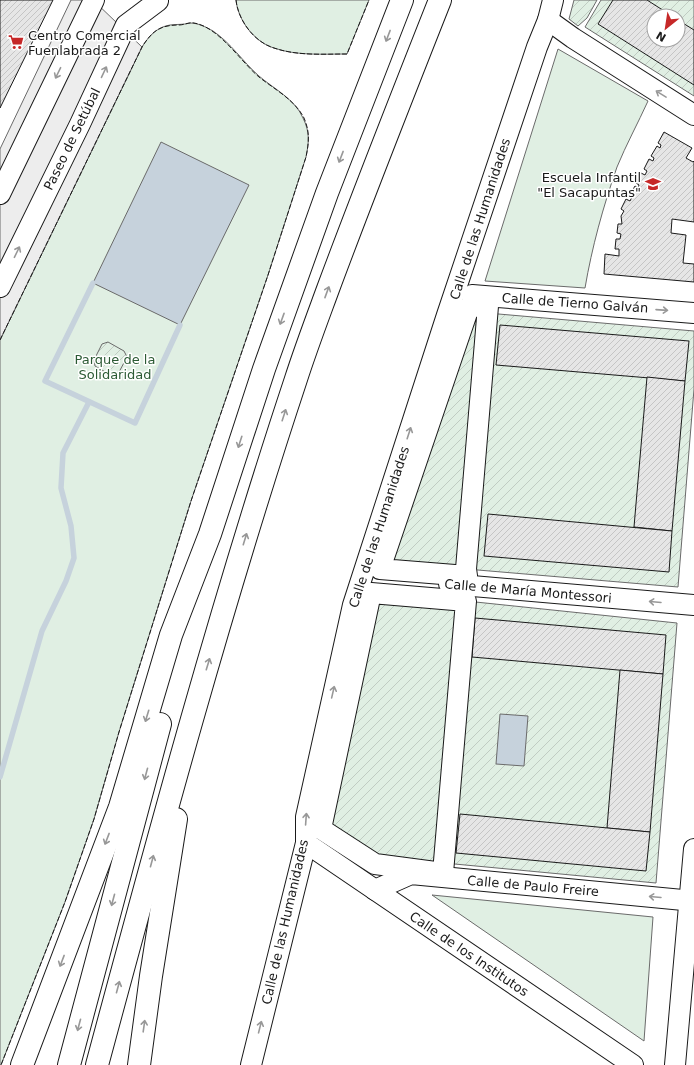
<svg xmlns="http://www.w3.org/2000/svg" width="694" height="1065" font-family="'DejaVu Sans',sans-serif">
<defs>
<pattern id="garden-furrows" width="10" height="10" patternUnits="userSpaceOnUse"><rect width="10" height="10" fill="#e0efe3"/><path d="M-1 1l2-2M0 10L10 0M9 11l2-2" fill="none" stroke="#c0ccc2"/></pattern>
<pattern id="building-hatch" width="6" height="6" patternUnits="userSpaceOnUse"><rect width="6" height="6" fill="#e6e6e6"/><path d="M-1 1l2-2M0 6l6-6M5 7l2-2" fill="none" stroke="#c5c5c5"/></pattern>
</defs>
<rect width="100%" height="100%" fill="#fff"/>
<!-- green -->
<g fill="#e0efe3" stroke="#6a6a6a">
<path d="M236 0H369L347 54C323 54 297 56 274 48 254 42 238 20 236 0Z"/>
<path d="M190 23C198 23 206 27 213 31 231 43 243 62 259 76 274 89 295 99 303 118 310 132 309 142 306 157L268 275 191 501 119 732 94 819 65 902 1 1065H0V340L142 47C149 36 157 27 170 25 177 24 183 25 190 23Z"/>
<path d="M558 49 648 101C638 123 626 145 617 167 603 207 592 247 585 288L485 281Z"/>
<path d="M432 895 653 917 644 1041Z"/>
</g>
<!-- garden -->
<g fill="url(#garden-furrows)" stroke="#6a6a6a" fill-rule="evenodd">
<path d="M574 0H597L587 18 578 26 569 19Z"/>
<path d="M601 0H694V96L585 27ZM654 16H678V40H654Z"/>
<path d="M486 310 464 572 388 567 471 311Z"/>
<path d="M487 313 694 331V389L678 587 466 569Z"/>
<path d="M108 342 124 351 127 357 118 374 114 377 95 366 94 360 102 344Z"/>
<path d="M376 597 462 607 440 867 377 859 325 825Z"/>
<path d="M466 601 677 623 656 883 444 863Z"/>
</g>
<!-- parking -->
<path fill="#ededed" stroke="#6a6a6a" d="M71 0H93L142 47 0 340V149Z"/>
<!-- water -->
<g fill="#c6d2dc" stroke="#6a6a6a">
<path d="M161 142 249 185 180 325 93 283Z"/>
<path d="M500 714 528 716 524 766 496 764Z"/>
</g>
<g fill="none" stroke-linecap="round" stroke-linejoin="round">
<!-- stream -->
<g stroke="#c6d2dc" stroke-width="5.5">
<path d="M93 283 45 381 135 423 180 325"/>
<path d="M0 777 42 631 66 581 74 558 71 526 61 488 63 453 89 402"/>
</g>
</g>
<!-- building -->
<g fill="url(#building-hatch)" stroke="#1a1a1a">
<path d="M0 0H53L0 108Z"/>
<path d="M613 0H647L672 16H654V40H678V20L694 30V85L598 24Z"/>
<path d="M664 132 692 148 686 158 693 162 694 161V222L672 219 671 233 686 235 683 263 694 264V282L604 274 605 254 619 256V249H615L616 239H620L621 234 617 233 618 224H622L621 216 624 211 621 209 626 199 630 201 632 197 629 196 635 186 638 188 639 185 636 183 641 173 645 175 647 171 644 169 649 159 653 161 654 158 651 156 657 146 660 148 661 145 658 143Z"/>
<path d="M500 325 689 341 685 381 496 365Z"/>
<path d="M647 377 685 381 672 531 634 527Z"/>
<path d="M488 514 672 531 669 572 484 556Z"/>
<path d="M475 618 666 635 663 674 472 657Z"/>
<path d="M620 670 663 674 650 832 607 828Z"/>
<path d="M460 814 650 832 646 871 456 853Z"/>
</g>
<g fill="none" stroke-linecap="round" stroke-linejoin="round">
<defs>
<g id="minor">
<path d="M548 20 573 38 694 115"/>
<path d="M0 194 94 0"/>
<path d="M0 287 80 124 126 25 158 1"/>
<path d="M472 295 694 313"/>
<path d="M488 306 466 569 467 576 380 569 469 307Z"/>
<path d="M449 584 694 605"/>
<path d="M371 593 466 601 443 873 375 864 321 829Z"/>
<path d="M306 843 633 1065"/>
<path d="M375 890 411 874 694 901"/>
<path d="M251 1065 306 843V817L353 605 447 315 537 47 548 20 553 0"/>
<path d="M675 1065 694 849"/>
</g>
<g id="highway">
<path d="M22 1065 120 807 171 635 210 534 264 369 327 193 402 0"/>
<path d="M69 1065 160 724"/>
<path d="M97 1065C159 835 221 605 296 379 306 348 317 319 328 289 364 192 402 96 440 0"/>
<path d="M139 1065 151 976 176 819"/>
</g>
</defs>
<!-- minor casing -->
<use href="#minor" stroke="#1a1a1a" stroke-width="22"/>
<!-- highway casing -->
<use href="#highway" stroke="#1a1a1a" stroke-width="24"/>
<!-- minor -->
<use href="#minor" stroke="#fff" stroke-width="20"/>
<!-- highway -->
<use href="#highway" stroke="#fff" stroke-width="22"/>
<!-- fence -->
<g stroke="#1a1a1a" stroke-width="1" stroke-dasharray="5 2" stroke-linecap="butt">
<path d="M236 0C238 20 254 42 274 48 297 56 323 54 347 54L369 0"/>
<path d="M0 340 142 47C152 31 160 25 179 25 184 25 189 22 194 23 219 27 241 62 259 77 274 89 295 100 304 118 310 132 309 142 306 157L268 275 191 501 119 732 94 819 65 902 1 1065"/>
</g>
</g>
<!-- one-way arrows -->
<defs><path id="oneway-shaft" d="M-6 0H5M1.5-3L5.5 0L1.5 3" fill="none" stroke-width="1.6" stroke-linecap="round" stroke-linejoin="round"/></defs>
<g stroke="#989898">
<use href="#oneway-shaft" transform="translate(388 36) rotate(111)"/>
<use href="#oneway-shaft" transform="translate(104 72) rotate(-65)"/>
<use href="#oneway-shaft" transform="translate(58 73) rotate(116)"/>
<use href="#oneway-shaft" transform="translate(661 94) rotate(-148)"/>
<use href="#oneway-shaft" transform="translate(341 157) rotate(111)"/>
<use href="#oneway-shaft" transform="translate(17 252) rotate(-64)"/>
<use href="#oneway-shaft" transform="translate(327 292) rotate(-70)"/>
<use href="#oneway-shaft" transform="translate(662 310) rotate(4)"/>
<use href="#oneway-shaft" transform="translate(282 319) rotate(110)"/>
<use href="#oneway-shaft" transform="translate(284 415) rotate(-72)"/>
<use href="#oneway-shaft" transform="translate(409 433) rotate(-72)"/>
<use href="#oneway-shaft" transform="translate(240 442) rotate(108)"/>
<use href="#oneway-shaft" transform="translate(245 539) rotate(-73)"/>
<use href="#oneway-shaft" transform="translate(655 602) rotate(-175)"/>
<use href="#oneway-shaft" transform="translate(208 664) rotate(-73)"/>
<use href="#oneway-shaft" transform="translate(333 692) rotate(-77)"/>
<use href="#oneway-shaft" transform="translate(147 716) rotate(107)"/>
<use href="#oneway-shaft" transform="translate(146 774) rotate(105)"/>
<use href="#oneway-shaft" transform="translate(306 819) rotate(-86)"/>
<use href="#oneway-shaft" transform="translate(107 839) rotate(111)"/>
<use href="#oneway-shaft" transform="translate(152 861) rotate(-75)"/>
<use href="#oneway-shaft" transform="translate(655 897) rotate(-175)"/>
<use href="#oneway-shaft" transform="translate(113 900) rotate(105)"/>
<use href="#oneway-shaft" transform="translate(62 961) rotate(111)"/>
<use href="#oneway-shaft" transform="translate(118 987) rotate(-75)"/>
<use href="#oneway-shaft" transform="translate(79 1025) rotate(105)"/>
<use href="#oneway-shaft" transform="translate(144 1026) rotate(-82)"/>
<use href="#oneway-shaft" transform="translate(260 1027) rotate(-76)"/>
</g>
<!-- icons -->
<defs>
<symbol id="supermarket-bare" viewBox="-9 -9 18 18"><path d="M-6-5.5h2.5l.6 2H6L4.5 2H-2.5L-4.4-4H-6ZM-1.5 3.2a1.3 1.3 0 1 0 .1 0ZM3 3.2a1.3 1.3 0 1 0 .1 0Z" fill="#c62828" stroke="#fff" stroke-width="2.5" paint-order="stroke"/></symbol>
<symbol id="school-bare" viewBox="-9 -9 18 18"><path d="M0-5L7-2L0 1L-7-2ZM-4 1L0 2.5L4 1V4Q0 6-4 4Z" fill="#c62828" stroke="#fff" stroke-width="2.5" paint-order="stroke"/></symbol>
</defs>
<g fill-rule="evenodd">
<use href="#supermarket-bare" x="5" y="31" width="22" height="22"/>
<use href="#school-bare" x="642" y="173" width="22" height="22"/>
</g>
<g text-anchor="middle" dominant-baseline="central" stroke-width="3" stroke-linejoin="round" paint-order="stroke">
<!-- poi labels -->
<g font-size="13" fill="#1a1a1a" stroke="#fff" text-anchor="start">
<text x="28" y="35">Centro Comercial<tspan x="28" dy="15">Fuenlabrada 2</tspan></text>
<text x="641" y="177" text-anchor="end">Escuela Infantil<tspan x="641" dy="15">"El Sacapuntas"</tspan></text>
</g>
<!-- street labels -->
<g font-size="13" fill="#1a1a1a" stroke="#fff">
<text transform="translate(72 139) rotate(-64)">Paseo de Setúbal</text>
<text transform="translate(480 219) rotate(-72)">Calle de las Humanidades</text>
<text transform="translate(575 303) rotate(4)">Calle de Tierno Galván</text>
<text transform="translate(379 527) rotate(-72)">Calle de las Humanidades</text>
<text transform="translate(528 591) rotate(5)">Calle de María Montessori</text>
<text transform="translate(533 886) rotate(5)">Calle de Paulo Freire</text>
<text transform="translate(285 922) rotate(-77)">Calle de las Humanidades</text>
<text transform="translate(469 954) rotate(34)">Calle de los Institutos</text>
</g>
<!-- park labels -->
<g font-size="13" fill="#2b5a34" stroke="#fff">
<text x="115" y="359">Parque de la<tspan x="115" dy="15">Solidaridad</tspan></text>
</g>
</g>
<!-- north arrow -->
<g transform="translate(666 28) rotate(210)"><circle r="19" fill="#ffffff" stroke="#a3a3a3"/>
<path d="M0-3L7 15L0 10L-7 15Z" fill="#c62828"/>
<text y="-6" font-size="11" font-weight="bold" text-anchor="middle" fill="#1a1a1a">N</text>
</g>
</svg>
